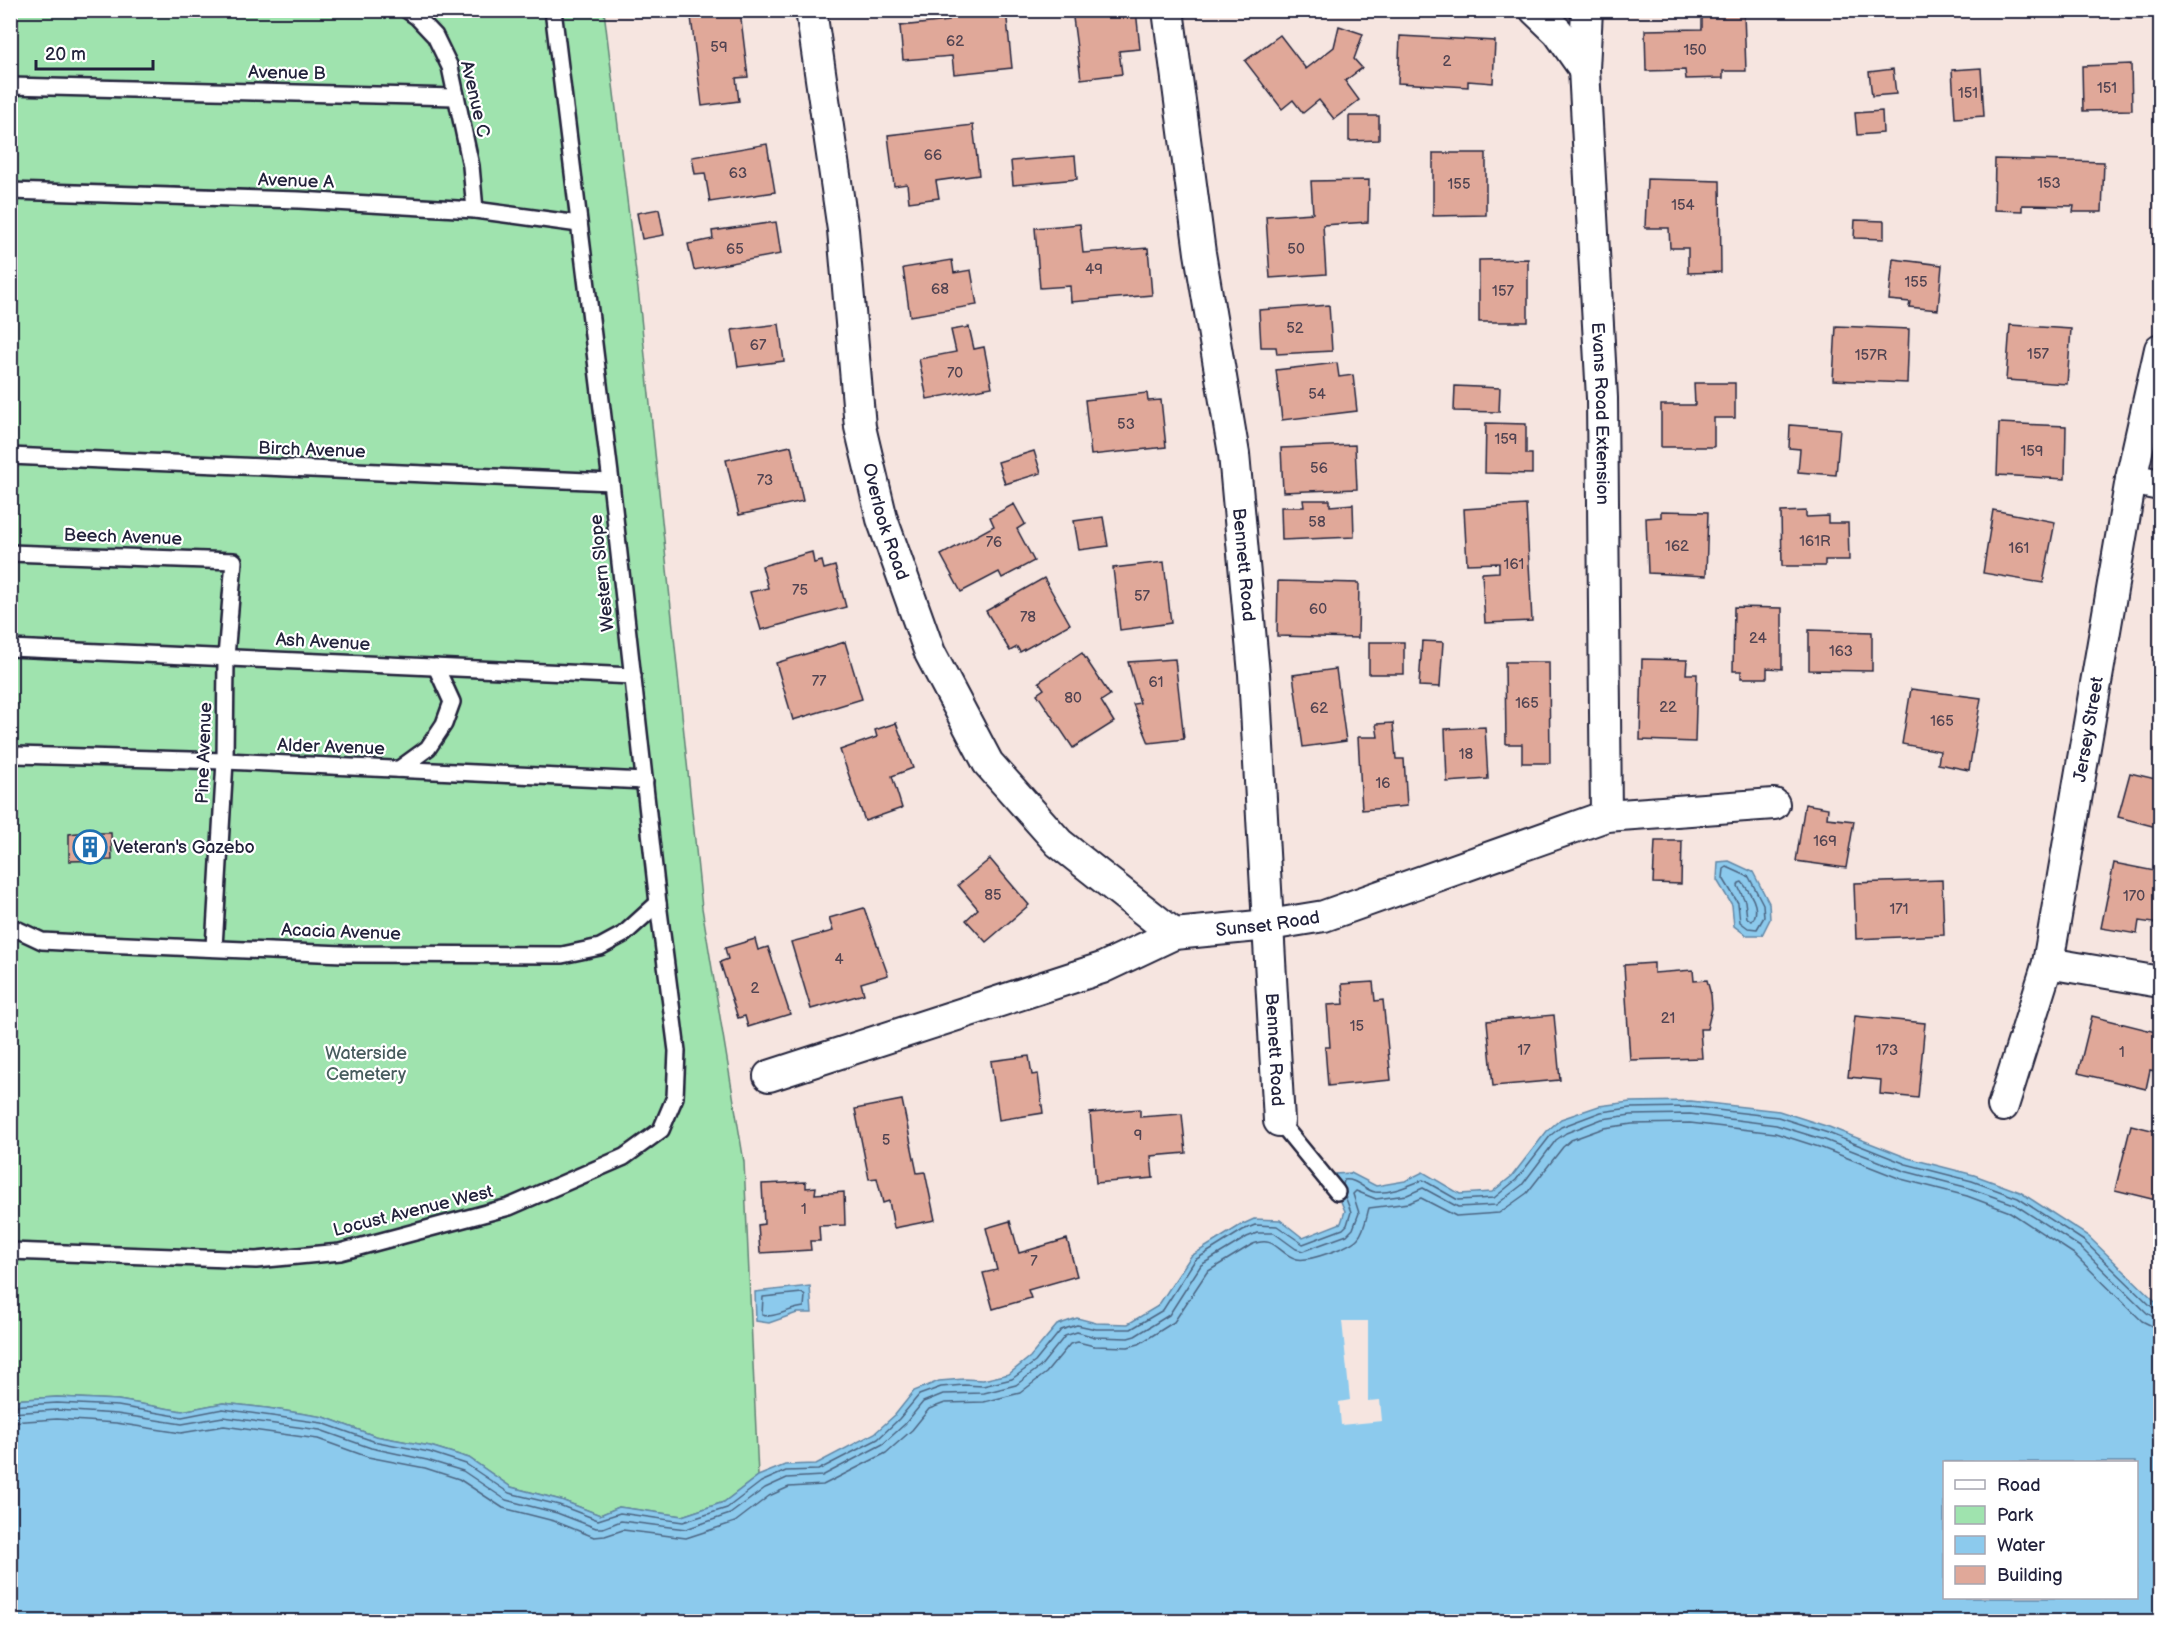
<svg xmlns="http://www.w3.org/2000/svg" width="2171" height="1632" font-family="'Balsamiq Sans',sans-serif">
<rect width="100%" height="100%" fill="#f6e5e0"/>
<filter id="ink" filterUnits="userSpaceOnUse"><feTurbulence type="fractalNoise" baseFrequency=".0167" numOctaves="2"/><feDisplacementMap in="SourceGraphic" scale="12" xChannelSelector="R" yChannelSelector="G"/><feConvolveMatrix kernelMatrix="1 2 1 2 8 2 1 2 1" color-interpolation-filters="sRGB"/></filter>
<g filter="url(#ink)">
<!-- green -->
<path fill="#9fe3ae" stroke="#608274" stroke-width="1.5" d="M11 11H604L639 298 702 908 744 1162 758 1476 724 1502 682 1516 619 1507 600 1515 561 1500 511 1487 469 1458 430 1446 375 1436 324 1417 267 1408 223 1403 182 1411 118 1400 57 1397 11 1400Z"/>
<!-- water -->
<g fill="#8ccaed" stroke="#6287a6" stroke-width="1.5" fill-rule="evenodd">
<path d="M1729 861 1753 872 1769 903 1770 919 1762 935H1746L1734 926 1732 905 1717 880 1718 862Z"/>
<path d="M1691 1101 1779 1111 1829 1127 1908 1158 1974 1175 2020 1192 2088 1236 2160 1306V1621L11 1622V1400L57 1397 118 1400 182 1411 223 1403 267 1408 324 1417 375 1436 430 1446 469 1458 511 1487 561 1500 600 1515 619 1507 682 1516 724 1502 758 1476 785 1465 816 1464 875 1433 895 1415 914 1391 939 1381 964 1379 983 1380 1009 1374 1030 1357 1057 1325 1077 1318 1096 1323 1128 1324 1158 1306 1191 1256 1241 1225 1254 1219 1280 1220 1303 1238 1341 1223 1345 1211 1337 1192 1335 1174 1351 1173 1376 1186 1405 1181 1423 1172 1460 1194 1492 1192 1512 1176 1547 1131 1561 1119 1599 1106 1630 1102ZM1944 1462H2136V1598H1944Z"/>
<path d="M810 1286 812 1313H797L769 1323 756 1321 755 1292Z"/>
</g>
<!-- pier -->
<path fill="#f6e5e0" d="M1342 1321H1368V1401L1380 1400 1382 1421 1341 1425 1339 1402 1350 1400Z"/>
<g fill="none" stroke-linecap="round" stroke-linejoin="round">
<!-- shore -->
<g stroke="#4c6582" stroke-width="1.5">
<path d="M1727 867 1749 877 1763 904 1764 917 1757 929 1748 928 1740 922 1738 903 1723 878 1724 869Z"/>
<path d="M1742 882C1750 892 1762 909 1752 921L1747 918 1745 901 1738 886 1739 883Z"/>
<path d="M1343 1185 1344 1180C1356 1178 1364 1190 1375 1192 1391 1194 1409 1185 1423 1180L1458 1200 1494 1198 1516 1180 1551 1135 1561 1127 1601 1112 1630 1108 1691 1107 1778 1117 1828 1133 1906 1164 1972 1181 2018 1198 2084 1241 2152 1307 2160 1310"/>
<path d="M802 1293 805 1296 804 1307C791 1308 773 1319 762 1315L763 1297Z"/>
<path d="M10 1406 57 1403 118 1406 182 1417 223 1409 322 1423 373 1441 429 1452 466 1464 509 1493 559 1505 598 1520 620 1513 683 1522 727 1508 761 1482 786 1471 818 1470 878 1439 899 1419 919 1395 941 1387 964 1385 983 1386 1012 1379 1035 1362 1061 1330 1077 1325 1096 1329H1131L1163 1310 1195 1260 1243 1230 1255 1225 1277 1226 1303 1244 1343 1229 1347 1225 1351 1212 1345 1196"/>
<path d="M10 1413 57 1410 117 1414 182 1424 223 1417 320 1430 371 1448 427 1460 463 1471 506 1500 557 1513 596 1528H603L621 1521 686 1529 730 1514 765 1488 787 1478 822 1476 883 1444 905 1424 923 1402 943 1394 984 1393 1016 1385 1040 1367 1065 1336 1077 1332 1095 1337 1128 1338 1135 1336 1169 1315 1201 1265 1247 1237 1257 1233H1274L1296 1249 1303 1251 1347 1235 1353 1229 1359 1213 1353 1194 1356 1191 1376 1199 1407 1195 1423 1188 1458 1207 1496 1205 1522 1185 1556 1140 1566 1133 1602 1119 1631 1115 1690 1114 1776 1125 1825 1140 1904 1171 1969 1188 2014 1204 2080 1247 2147 1313 2153 1317 2160 1318"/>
<path d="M10 1422 57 1419 116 1423 181 1433 224 1426 318 1439 368 1457 425 1468 459 1479 503 1508 554 1521 594 1537 605 1536 623 1530 686 1538 735 1522 769 1496 789 1487 823 1485 886 1453 912 1430 929 1409 945 1403 984 1402 1020 1393 1046 1373 1070 1344 1078 1342 1094 1346 1128 1347 1139 1344 1174 1322 1207 1272 1251 1245C1276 1234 1277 1254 1297 1259 1308 1262 1350 1247 1358 1238 1365 1230 1366 1218 1369 1208L1409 1203 1421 1198 1456 1216 1499 1213 1527 1193 1563 1147 1571 1140 1604 1128 1632 1124 1690 1123 1775 1133 1822 1148 1901 1179 1967 1196 2010 1212 2074 1254 2142 1321 2152 1326 2160 1327"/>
</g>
</g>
<!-- building -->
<g fill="#e0a899" stroke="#22223b" stroke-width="1.5">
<path d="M948 10H1006L1012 68 954 74 952 56 903 60 900 26 949 21Z"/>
<path d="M1072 10H1136L1140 49 1119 51 1122 74 1081 79Z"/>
<path d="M2127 10H2160V18H2128Z"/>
<path d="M740 11 748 77 736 78 739 101 702 106 691 17Z"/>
<path d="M1744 13 1746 71H1723V78L1686 79 1685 70 1646 71 1645 30 1702 29V14Z"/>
<path d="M1339 26 1363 34 1354 59 1362 68 1345 81 1359 100 1334 119 1319 100 1303 113 1293 100 1282 109 1245 61 1280 35 1306 69 1334 47Z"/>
<path d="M1400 36 1495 41 1493 83 1468 81V87L1398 83Z"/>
<path d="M2131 64 2132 110 2083 111 2082 66Z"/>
<path d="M1981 68 1984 116 1955 118 1952 70Z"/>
<path d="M1893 69 1896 94 1872 96 1869 72Z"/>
<path d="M1882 111 1883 133 1857 135 1855 113Z"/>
<path d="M1349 116H1379V140L1349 141Z"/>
<path d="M973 125 979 175 936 181 939 198 909 202 907 184 894 186 888 135Z"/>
<path d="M767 144 775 192 710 202 705 173 695 174 692 157Z"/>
<path d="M1433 153H1486V215L1433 216Z"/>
<path d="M1075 156 1077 179 1013 185 1011 161Z"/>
<path d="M1995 159 2104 162 2102 212H2073L2074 206 2022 205V211L1994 210Z"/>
<path d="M1647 179 1720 181 1721 272 1688 273V248H1670L1669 228H1645Z"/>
<path d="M1369 180 1368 222 1323 225 1326 274 1270 278 1266 216 1313 213 1311 181Z"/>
<path d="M659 209 664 235 642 239 637 213Z"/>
<path d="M1855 220 1884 221V239L1854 238Z"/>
<path d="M776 222 781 254 694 270 688 244 713 239 712 231Z"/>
<path d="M1080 224 1083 253 1148 248 1152 295 1071 302 1070 286 1040 288 1035 228Z"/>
<path d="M1528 259V322H1479V260Z"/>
<path d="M1893 259 1942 265 1938 310 1909 307 1910 302 1889 300Z"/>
<path d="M952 260 954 273 971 270 977 305 910 316 903 268Z"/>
<path d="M1329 305 1332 351 1277 354 1276 347H1261L1259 310Z"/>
<path d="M779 324 784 361 738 367 732 330Z"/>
<path d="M2010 325 2071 329 2067 384 2006 380Z"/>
<path d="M1836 326 1909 329 1907 383 1833 380Z"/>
<path d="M969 327 974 349 984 347 992 387 927 399 919 359 956 352 951 330Z"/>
<path d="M1337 363 1339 377 1353 375 1357 411 1282 420 1276 370Z"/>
<path d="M1694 383H1735V418H1714V447H1661V405H1695Z"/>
<path d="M1455 386 1500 388 1499 412 1454 411Z"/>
<path d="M1147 393 1148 401 1161 400 1166 447 1091 455 1085 400Z"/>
<path d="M1486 423 1526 424V454H1532V474L1485 473Z"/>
<path d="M1999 423 2066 426 2065 479 1997 475Z"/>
<path d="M1790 425 1840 429 1836 475 1798 472 1800 449 1789 448Z"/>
<path d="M1355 445 1357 489 1283 492 1281 448Z"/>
<path d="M791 446 803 501 739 515 726 460Z"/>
<path d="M1034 451 1041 473 1005 484 998 462Z"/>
<path d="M1303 500H1330V506L1353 504 1354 537 1282 540 1281 507H1304Z"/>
<path d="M1014 504 1025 524 1017 529 1034 561 1002 578 999 572 961 592 941 555 994 526 990 517Z"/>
<path d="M1526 505 1532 621 1485 623 1482 573 1499 572V563L1467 564 1464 509Z"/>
<path d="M1993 510 2055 522 2043 583 1983 573Z"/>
<path d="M1661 511 1708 512 1706 576 1648 573 1646 518 1661 517Z"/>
<path d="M1806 511V517L1828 516V523H1848L1849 560H1825V566H1782L1781 512Z"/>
<path d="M1103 517 1108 546 1079 550 1074 521Z"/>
<path d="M812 552 814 563 822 561 824 569 835 566 846 607 761 630 750 592 768 588 762 566Z"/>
<path d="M1164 562 1171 623 1120 630 1113 568Z"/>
<path d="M1044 578 1070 624 1020 652 1017 647 1010 651 986 611Z"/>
<path d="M1278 581 1359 583 1358 638 1277 636Z"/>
<path d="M1734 607 1782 608V669L1767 668V678H1741V671H1733Z"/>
<path d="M1809 630 1872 632V671L1809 670Z"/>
<path d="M1422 641 1443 642 1440 687 1419 686Z"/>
<path d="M845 642 862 699 793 720 776 663Z"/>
<rect x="1369" y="642" width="35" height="32"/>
<path d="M1082 653 1110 695 1101 701 1114 722 1073 748 1037 694 1044 689 1039 682Z"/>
<path d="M1175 659 1184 739 1149 743 1133 704 1140 703 1128 662Z"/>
<path d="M1642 659 1687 660 1686 674H1697L1695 742 1640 740Z"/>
<path d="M1505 662H1549L1550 763H1522V744H1506Z"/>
<path d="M1336 669 1346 741 1303 747 1293 675Z"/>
<path d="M1911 689 1981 698 1969 770 1938 764 1940 751 1902 744Z"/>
<path d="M896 723 913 768 892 776 902 808 865 821 840 750 877 737 875 730Z"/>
<path d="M1393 723 1396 759H1404L1407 806 1362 810 1358 737H1378L1376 724Z"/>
<path d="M1485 727 1488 779 1447 782 1445 729Z"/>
<path d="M2130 773 2160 780V828L2118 817Z"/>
<path d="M1805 804 1828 808 1827 818 1854 821 1846 868 1796 861Z"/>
<path d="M78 833H111L112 860 69 861V834Z"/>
<path d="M1655 841H1682L1681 884 1653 883Z"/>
<path d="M990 859 1029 905 986 942 966 920 978 909 958 885Z"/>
<path d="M2114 863 2160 872V924L2139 921 2137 934 2101 928Z"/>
<path d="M1942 880 1944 935 1856 939 1854 883Z"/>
<path d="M864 908 888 975 861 983 864 994 811 1009 791 942 833 931 829 918Z"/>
<path d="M755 939 758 950 768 947 790 1014 748 1027 745 1016 738 1018 720 962 728 959 725 948Z"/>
<path d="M1654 963V973L1693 970 1694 981 1707 980 1711 995 1712 1008 1707 1029H1700L1702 1058 1630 1060 1624 965Z"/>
<path d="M1373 982 1375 1001 1383 1000 1391 1080 1328 1086 1325 1047H1330L1327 1005 1344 1004 1342 984Z"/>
<path d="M1554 1015 1560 1080 1493 1086 1487 1021Z"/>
<path d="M1855 1016 1925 1023 1918 1098 1880 1094 1881 1080 1848 1077Z"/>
<path d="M2092 1016 2160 1033V1072L2150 1070 2146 1089 2078 1073Z"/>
<path d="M1029 1056 1032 1075 1038 1074 1043 1113 999 1120 991 1061Z"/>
<path d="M902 1100 917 1173 925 1172 935 1220 894 1228 889 1201 883 1203 877 1178 869 1179 855 1109Z"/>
<path d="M1140 1109V1117L1182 1114 1186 1153 1151 1156 1153 1178 1096 1183 1090 1113Z"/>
<path d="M2131 1125 2160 1132V1201L2115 1190Z"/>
<path d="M806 1182V1188L816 1187 815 1194 844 1192 845 1225 819 1226 820 1241H810L811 1250 760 1253 758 1225 764 1224 762 1184Z"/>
<path d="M1010 1221 1019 1253 1067 1239 1077 1276 1028 1290 1031 1298 993 1309 983 1273 997 1270 986 1228Z"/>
</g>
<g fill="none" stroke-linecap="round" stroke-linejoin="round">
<defs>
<g id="service">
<path d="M407 10 417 17 435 36 450 67 471 166 475 210"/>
<path d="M10 86 455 97"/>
<path d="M10 191 299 200 475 210 579 224"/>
<path d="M10 456 611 482"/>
<path d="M10 553 234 561 226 657 225 761 214 947"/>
<path d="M10 648 633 676"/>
<path d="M16 755 225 761 645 781"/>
<path d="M399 769 428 748 444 724 452 702 436 667"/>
<path d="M10 926 42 941 80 943 343 954 562 955 600 947 624 934 658 903"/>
<path d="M1279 1121 1337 1192"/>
<path d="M10 1251 256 1260 340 1252 509 1207 624 1157 661 1130 675 1097 677 1051 658 903 611 482 553 10"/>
</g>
<g id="minor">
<path id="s1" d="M811 10 843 230 860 427 882 519 930 653 988 763 1059 843 1174 934"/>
<path id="s2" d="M1168 10 1200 253 1234 454 1254 674 1279 1121"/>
<path d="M1535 10 1558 32 1584 69"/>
<path id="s3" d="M1587 10 1584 69 1602 398 1606 816"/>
<path d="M2131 479 2160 485"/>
<path d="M2048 963 2160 982"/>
<path id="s4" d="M769 1076 1102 968 1174 934 1269 925 1324 916 1606 816 1774 804"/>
<path id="s5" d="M2003 1106 2048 963 2131 479 2160 349"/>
</g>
</defs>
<!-- service casing -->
<use href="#service" stroke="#22223b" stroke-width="20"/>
<!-- minor casing -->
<use href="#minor" stroke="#22223b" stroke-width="34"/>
<!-- service -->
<use href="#service" stroke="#fff" stroke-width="15"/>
<!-- minor -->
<use href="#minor" stroke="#fff" stroke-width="30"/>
</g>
</g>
<!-- icons -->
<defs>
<symbol id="building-ring" viewBox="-11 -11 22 22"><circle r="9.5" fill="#fff" stroke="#1f6fb2" stroke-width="1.5"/><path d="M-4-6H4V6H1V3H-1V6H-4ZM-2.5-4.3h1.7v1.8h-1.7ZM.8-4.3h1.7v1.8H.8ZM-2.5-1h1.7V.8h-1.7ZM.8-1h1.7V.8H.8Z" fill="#1f6fb2"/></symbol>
</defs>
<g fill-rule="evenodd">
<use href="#building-ring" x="71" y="828" width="38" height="38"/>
</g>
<g text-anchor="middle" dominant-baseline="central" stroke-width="4.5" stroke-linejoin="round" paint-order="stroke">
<!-- number labels -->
<g font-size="15" fill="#524452">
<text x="955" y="41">62</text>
<text x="719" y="47">59</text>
<text x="1695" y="50">150</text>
<text x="1447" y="61">2</text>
<text x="2107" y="88">151</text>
<text x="1968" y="93">151</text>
<text x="933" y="155">66</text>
<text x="738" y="173">63</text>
<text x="2049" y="183">153</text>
<text x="1459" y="184">155</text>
<text x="1683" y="205">154</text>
<text x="735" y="249">65</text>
<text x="1296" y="249">50</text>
<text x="1094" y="269">49</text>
<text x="1916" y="282">155</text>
<text x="940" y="289">68</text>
<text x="1503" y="291">157</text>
<text x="1295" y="328">52</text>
<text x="758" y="345">67</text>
<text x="2038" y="354">157</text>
<text x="1871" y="355">157R</text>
<text x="955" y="373">70</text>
<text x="1317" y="394">54</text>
<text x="1126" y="424">53</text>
<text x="1506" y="439">159</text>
<text x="2032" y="451">159</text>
<text x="1319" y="468">56</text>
<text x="765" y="480">73</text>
<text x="1317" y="522">58</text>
<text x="1815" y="541">161R</text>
<text x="994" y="542">76</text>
<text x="1677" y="546">162</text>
<text x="2019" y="548">161</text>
<text x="1514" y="564">161</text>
<text x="800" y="590">75</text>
<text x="1142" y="596">57</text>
<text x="1318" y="609">60</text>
<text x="1028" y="617">78</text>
<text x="1758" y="638">24</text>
<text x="1841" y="651">163</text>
<text x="819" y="681">77</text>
<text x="1156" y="682">61</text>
<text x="1073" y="698">80</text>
<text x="1527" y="703">165</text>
<text x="1668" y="707">22</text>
<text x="1319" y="708">62</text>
<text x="1942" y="721">165</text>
<text x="1466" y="754">18</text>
<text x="1383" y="783">16</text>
<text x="1825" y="841">169</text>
<text x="993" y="895">85</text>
<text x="2134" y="896">170</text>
<text x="1899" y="909">171</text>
<text x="839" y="959">4</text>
<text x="755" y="988">2</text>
<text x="1668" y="1018">21</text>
<text x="1357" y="1026">15</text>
<text x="1524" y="1050">17</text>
<text x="1887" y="1050">173</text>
<text x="2122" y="1052">1</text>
<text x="1138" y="1135">9</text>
<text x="886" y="1140">5</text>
<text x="804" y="1209">1</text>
<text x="1034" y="1261">7</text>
</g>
<!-- street labels -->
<g font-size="18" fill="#22223b" stroke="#fff">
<text transform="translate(287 73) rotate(1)">Avenue B</text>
<text transform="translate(475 99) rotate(77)">Avenue C</text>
<text transform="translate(296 181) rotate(2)">Avenue A</text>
<text stroke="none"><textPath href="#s3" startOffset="404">Evans Road Extension</textPath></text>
<text transform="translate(312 450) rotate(2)">Birch Avenue</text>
<text stroke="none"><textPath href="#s1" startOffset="518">Overlook Road</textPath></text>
<text transform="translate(123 537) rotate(2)">Beech Avenue</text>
<text stroke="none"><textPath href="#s2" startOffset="560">Bennett Road</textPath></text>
<text transform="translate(602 573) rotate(-96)">Western Slope</text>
<text transform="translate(323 642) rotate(3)">Ash Avenue</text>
<text stroke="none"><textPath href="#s5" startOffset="387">Jersey Street</textPath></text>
<text transform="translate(331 747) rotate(2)">Alder Avenue</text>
<text transform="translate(204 753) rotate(-88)">Pine Avenue</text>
<text stroke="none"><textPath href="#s4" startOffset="524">Sunset Road</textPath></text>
<text transform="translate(341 932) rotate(2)">Acacia Avenue</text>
<text stroke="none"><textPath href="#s2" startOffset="1046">Bennett Road</textPath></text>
<text transform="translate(413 1211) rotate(-14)">Locust Avenue West</text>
</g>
<!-- poi labels -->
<g font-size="18" fill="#22223b" stroke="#fff" text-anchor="start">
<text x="113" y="847">Veteran's Gazebo</text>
</g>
<!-- park labels -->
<g font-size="18" fill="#485c5e" stroke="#fff">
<text x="366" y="1053">Waterside<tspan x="366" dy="21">Cemetery</tspan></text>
</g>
</g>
<!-- margin -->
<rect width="2171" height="1632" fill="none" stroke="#fff" stroke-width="36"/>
<rect x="18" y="18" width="2135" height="1596" fill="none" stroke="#22223b" stroke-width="2" filter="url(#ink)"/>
<!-- legend -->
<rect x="1943" y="1461" width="195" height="138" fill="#ffffff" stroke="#a7a7b1" stroke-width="1.5"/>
<rect x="1955" y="1480" width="30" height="9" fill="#ffffff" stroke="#a7a7b1" stroke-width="1.5"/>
<text x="1997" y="1491" font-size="18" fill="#22223b">Road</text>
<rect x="1955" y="1506" width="30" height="18" fill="#9fe3ae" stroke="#a7a7b1" stroke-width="1.5"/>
<text x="1997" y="1521" font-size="18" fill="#22223b">Park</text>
<rect x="1955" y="1536" width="30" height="18" fill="#8ccaed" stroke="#a7a7b1" stroke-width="1.5"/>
<text x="1997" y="1551" font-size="18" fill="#22223b">Water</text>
<rect x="1955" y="1566" width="30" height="18" fill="#e0a899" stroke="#a7a7b1" stroke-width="1.5"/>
<text x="1997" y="1581" font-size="18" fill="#22223b">Building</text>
<!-- scale -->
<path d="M36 60v9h117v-9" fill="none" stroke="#22223b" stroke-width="3"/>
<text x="45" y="60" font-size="18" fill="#22223b" stroke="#ffffff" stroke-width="4.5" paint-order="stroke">20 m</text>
</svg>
